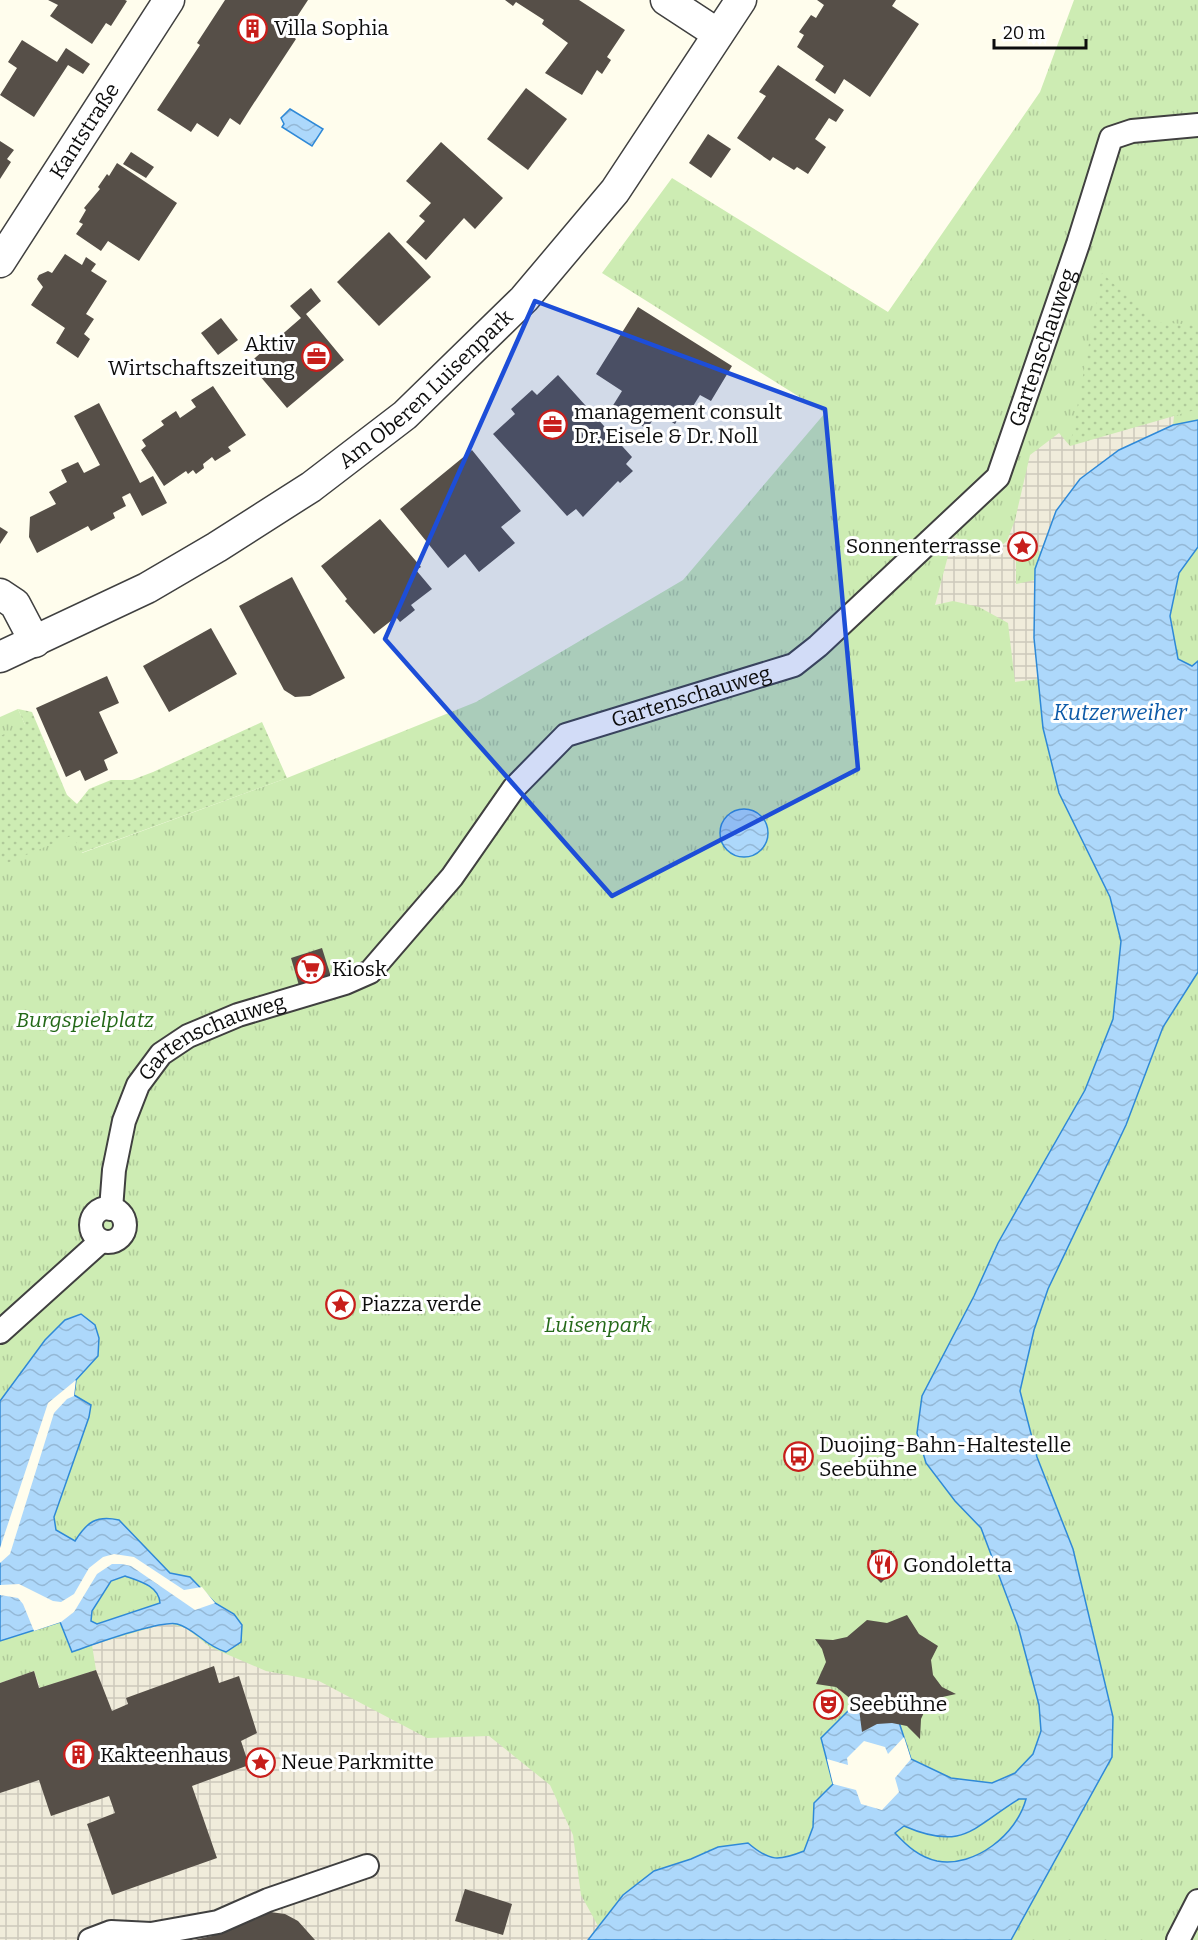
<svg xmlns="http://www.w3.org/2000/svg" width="1198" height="1940" font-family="Bitter,serif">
<defs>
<pattern id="park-tufts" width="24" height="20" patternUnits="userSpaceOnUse" patternTransform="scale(1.5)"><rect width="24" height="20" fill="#cdecb3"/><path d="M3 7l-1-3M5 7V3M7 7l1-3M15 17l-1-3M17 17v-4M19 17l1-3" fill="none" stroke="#afc999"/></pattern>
<pattern id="garden-dots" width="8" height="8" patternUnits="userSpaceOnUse" patternTransform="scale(1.5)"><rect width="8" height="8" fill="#cdecb3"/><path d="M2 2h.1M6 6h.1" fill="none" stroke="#afc999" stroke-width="1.8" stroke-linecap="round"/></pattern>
<pattern id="plaza-grid" width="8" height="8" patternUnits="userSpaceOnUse" patternTransform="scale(1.5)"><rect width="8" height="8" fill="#f0ecdb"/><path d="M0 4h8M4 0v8" fill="none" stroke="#cdc9bb"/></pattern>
<pattern id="water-waves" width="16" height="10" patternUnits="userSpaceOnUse" patternTransform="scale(1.5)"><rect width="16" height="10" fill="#add8fb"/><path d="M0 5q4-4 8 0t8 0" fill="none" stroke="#94b8d6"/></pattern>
</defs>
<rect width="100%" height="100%" fill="#fffded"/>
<!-- park -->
<path fill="url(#park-tufts)" d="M1074 0H1198V1940H0V717L18 709 82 853 287 778 476 702 683 580 825 413 602 273 672 178 888 312 1040 92Z"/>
<!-- garden -->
<g fill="url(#garden-dots)">
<path d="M1102 273 1155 322 1198 325V409L1070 446Z"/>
<path d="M18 709 32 712 67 795 77 804 89 789 111 780H132L153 772 262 722 287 778 81 853 73 835 0 866V736L25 725Z"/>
</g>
<!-- plaza -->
<g fill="url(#plaza-grid)">
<path d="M1174 416 1173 425 1119 450 1056 511 1041 551 1016 556V584L1035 580 1034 638 1038 679 1015 682 1008 623 979 607 953 601 935 605 953 537 995 551 1007 541 1015 520 1030 455 1059 433 1070 446Z"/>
<path d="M167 1623 186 1628 210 1647 266 1671 319 1681 427 1738 489 1736 550 1785 573 1835 581 1895 598 1926 588 1940H0V1683L34 1671 40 1688 96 1670 92 1645Z"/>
</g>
<!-- water -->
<g fill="url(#water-waves)" stroke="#2f89d7" stroke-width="1.5" fill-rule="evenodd">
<path d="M290 109 323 129 312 146 282 127 284 124 281 118Z"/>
<path d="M1198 420V547L1179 573 1170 616 1178 659 1192 666 1198 661V972L1163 1027 1126 1125 1048 1289 1034 1330 1020 1391 1037 1457 1073 1549 1113 1717 1112 1757 1011 1940H588L623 1895 654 1871 691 1859 718 1847 748 1843C770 1862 779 1861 804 1851L813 1827 814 1803 833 1784 821 1738 853 1706 897 1716 911 1759 951 1778 992 1783 1015 1773 1033 1754 1041 1731 1039 1705 1018 1626 981 1528 955 1501 926 1463 917 1433 922 1396 974 1296 998 1243 1085 1090 1113 1019 1121 941 1110 897 1059 793 1043 728 1034 638 1035 569 1056 511 1080 479 1119 450 1173 425ZM1019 1799H1026C1017 1834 975 1868 937 1861 919 1857 907 1846 895 1833L904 1826C964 1852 973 1827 1019 1799Z"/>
<circle cx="744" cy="833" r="24"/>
<path d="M81 1314 95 1325 99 1338 98 1356 76 1380 74 1395 91 1405 89 1417 54 1517 56 1530 75 1541C87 1522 96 1515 119 1520L170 1573 190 1577 215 1603 234 1614 242 1625 241 1642 226 1652C205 1646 194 1628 177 1624 159 1620 92 1645 72 1652L60 1622 0 1641V1401L45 1340 65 1320ZM125 1576C139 1581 159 1586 160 1603L97 1624 91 1621 92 1611 111 1581Z"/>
</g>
<!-- pier -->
<g fill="#fffded">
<path d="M76 1380 74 1396 67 1399 54 1413 10 1554 0 1563V1548L48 1403Z"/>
<path d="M114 1554 134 1557 184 1590 202 1587 215 1603 195 1610 131 1566 122 1564H112L97 1574 74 1612 61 1622 34 1631 23 1604 18 1598 0 1595V1585L19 1584 53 1601 61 1602 74 1594 89 1568 103 1557Z"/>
<path d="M904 1737 911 1759 895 1778 899 1792 882 1810 861 1804 856 1790 833 1784 827 1759 848 1765 847 1758 864 1741 885 1747 888 1754Z"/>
</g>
<!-- building -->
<g fill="#564f48">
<path d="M48 0H125L127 1 111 26 106 23 92 44 50 16 58 5Z"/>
<path d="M225 0H308L287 32 296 39 250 109 240 125 230 118 218 137 197 123 191 132 157 110 200 45 197 43Z"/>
<path d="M505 0H579L625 30 607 57 611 60 602 74 597 70 582 95 545 73 568 43 542 24 544 20 516 2 513 6Z"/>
<path d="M817 0H896L892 6 919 24 870 97 844 79 835 94 815 80 824 66 797 47 804 35 799 32 811 15 816 18 824 5Z"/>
<path d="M22 40 57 62 66 48 90 64 83 74 68 65 34 117 0 95 17 68 8 62Z"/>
<path d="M778 65 844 110 836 122 829 118 815 139 826 147 808 174 797 167 794 170 773 157 770 161 737 138 766 96 759 92Z"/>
<path d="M526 88 567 119 528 170 487 139Z"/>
<path d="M708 134 731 149 711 178 689 163Z"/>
<path d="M0 141 14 150 7 159 11 162 0 179Z"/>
<path d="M441 142 503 198 475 229 464 218 426 260 406 242 425 221 419 216 431 203 406 181Z"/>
<path d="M131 152 154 167 146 178 123 164Z"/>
<path d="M117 163 177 203 139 261 108 241 101 251 76 234 83 224 79 222 86 210 84 208 100 189 98 187 107 174 109 176Z"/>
<path d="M389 232 431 277 379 326 337 282Z"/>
<path d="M65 254 82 265 86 257 96 264 91 271 107 281 86 314 94 319 84 334 90 339 78 358 56 343 65 328 31 305 43 287 37 279 39 275 48 271 52 273Z"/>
<path d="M311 288 321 301 306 314 344 360 287 408 249 363 301 318 290 306Z"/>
<path d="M638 307 732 366 711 401 700 395 690 411 685 408 675 424 657 413 647 429 612 407 622 391 596 374Z"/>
<path d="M221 318 238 340 218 355 201 333Z"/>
<path d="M558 375 632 457 626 464 633 471 620 483 618 481 583 517 576 509 567 516 493 434 515 414 511 409 532 390 537 395Z"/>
<path d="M213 386 246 435 228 447 231 451 215 461 212 457 203 464 204 468 196 474 193 470 188 474 186 471 164 486 141 450 146 446 142 440 164 425 161 421 176 411 180 418 196 407 191 400Z"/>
<path d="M99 403 140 483 153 476 167 503 142 516 130 493 122 497 126 506 113 513 115 518 91 531 88 526 37 553 29 537 30 517 56 504 49 492 67 482 61 470 78 462 84 473 100 465 74 416Z"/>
<path d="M472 450 521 511 501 527 515 543 479 572 465 554 448 568 400 509Z"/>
<path d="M380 519 421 567 416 570 432 589 411 605 415 610 400 622 396 617 374 634 345 601 347 599 321 566Z"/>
<path d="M0 527 8 532 0 544Z"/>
<path d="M292 577 345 678 310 696 295 697 284 690 239 606Z"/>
<path d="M211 628 237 674 169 712 143 666Z"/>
<path d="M107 676 119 703 99 712 118 753 104 760 108 770 85 781 80 770 66 777 36 708Z"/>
<path d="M322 948 332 980 300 989 291 958Z"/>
<path d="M871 1550 892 1551 891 1573 881 1583 870 1572Z"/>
<path d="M907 1615 919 1634 938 1646 931 1660 933 1675 942 1687 956 1694 938 1698 927 1706 921 1719 920 1739 907 1726 892 1723 877 1724 862 1732 859 1709 852 1700 836 1687 816 1684 826 1662 822 1649 815 1639 833 1640 847 1637 867 1620 887 1623Z"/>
<path d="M214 1666 219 1683 239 1676 257 1733 241 1741 249 1765 192 1786 217 1858 112 1895 87 1824 115 1813 109 1796 51 1816 39 1780 0 1793V1683L34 1671 39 1688 96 1670 112 1711 128 1704 126 1698Z"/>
<path d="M465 1889 512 1904 503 1935 455 1921Z"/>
<path d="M270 1912 285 1914 298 1921 315 1940H194L212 1936 253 1915Z"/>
</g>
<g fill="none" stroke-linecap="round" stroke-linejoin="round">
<defs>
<g id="pedestrian">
<circle cx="108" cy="1225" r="17"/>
<path id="s1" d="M111 1209 114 1170 124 1121 138 1085 161 1054 188 1036 238 1015 345 983 370 972 452 877 514 788 566 735 794 665 818 646 998 477 1078 244 1111 138 1132 131 1198 125"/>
<path d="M0 1332 101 1241"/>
<path d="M90 1940 111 1932 151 1934 218 1922 268 1900 367 1866"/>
<path d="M1178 1940 1198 1901"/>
</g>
<g id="minor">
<path d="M666 0 718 34"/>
<path id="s2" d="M0 262 169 0"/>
<path d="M0 594 15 604 35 642"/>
<path id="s3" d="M0 657 147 588 217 547 311 487 405 415 524 299 615 191 741 0"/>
</g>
</defs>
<!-- pedestrian casing -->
<use href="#pedestrian" stroke="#404040" stroke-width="26"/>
<!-- minor casing -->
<use href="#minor" stroke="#404040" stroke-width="33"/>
<!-- pedestrian -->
<use href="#pedestrian" stroke="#fff" stroke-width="22"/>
<!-- minor -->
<use href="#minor" stroke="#fff" stroke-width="30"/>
</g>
<!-- marked area -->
<path fill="#1d4ed8" fill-opacity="0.2" stroke="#1d4ed8" stroke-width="4.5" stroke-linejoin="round" d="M535 301 825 409 858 769 612 896 385 639Z"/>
<!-- icons -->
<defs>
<symbol id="building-ring" viewBox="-11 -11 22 22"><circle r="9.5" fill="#fff" stroke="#c71e1b" stroke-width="1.5"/><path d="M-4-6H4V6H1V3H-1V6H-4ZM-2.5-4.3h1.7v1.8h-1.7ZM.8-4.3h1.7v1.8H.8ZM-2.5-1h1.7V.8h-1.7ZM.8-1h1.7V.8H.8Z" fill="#c71e1b"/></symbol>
<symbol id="office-ring" viewBox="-11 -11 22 22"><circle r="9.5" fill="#fff" stroke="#c71e1b" stroke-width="1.5"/><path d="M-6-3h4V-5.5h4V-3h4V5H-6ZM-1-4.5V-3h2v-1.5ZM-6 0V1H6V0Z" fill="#c71e1b"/></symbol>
<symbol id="sight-ring" viewBox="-11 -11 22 22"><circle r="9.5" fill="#fff" stroke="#c71e1b" stroke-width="1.5"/><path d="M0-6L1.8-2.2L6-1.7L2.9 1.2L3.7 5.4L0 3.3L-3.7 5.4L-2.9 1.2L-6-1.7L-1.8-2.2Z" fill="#c71e1b"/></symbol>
<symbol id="supermarket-ring" viewBox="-11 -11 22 22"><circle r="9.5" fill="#fff" stroke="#c71e1b" stroke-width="1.5"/><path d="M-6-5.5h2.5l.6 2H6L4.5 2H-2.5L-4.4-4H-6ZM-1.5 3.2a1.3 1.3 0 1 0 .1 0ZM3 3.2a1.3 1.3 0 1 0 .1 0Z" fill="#c71e1b"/></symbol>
<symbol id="bus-ring" viewBox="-11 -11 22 22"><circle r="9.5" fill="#fff" stroke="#c71e1b" stroke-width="1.5"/><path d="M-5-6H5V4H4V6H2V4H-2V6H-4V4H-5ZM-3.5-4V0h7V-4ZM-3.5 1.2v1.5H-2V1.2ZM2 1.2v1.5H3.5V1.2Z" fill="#c71e1b"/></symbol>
<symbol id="restaurant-ring" viewBox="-11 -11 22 22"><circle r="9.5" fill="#fff" stroke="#c71e1b" stroke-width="1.5"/><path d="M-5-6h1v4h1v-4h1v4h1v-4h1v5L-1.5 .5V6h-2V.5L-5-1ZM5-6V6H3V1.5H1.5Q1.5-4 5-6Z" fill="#c71e1b"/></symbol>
<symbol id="theatre-ring" viewBox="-11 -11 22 22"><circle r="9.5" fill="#fff" stroke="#c71e1b" stroke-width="1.5"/><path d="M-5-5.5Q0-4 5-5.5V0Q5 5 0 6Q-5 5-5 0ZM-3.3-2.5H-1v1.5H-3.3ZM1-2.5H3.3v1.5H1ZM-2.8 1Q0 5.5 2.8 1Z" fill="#c71e1b"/></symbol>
</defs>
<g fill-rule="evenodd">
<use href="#building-ring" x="236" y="12" width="33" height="33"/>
<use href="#office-ring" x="300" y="340" width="33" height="33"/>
<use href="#office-ring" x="536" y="408" width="33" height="33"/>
<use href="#sight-ring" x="1006" y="530" width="33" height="33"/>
<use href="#supermarket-ring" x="294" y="952" width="33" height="33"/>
<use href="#sight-ring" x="324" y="1288" width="33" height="33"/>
<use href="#bus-ring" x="782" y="1440" width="33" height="33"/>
<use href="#restaurant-ring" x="866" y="1548" width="33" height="33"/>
<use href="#theatre-ring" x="812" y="1688" width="33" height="33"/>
<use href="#building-ring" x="62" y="1738" width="33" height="33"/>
<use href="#sight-ring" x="244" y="1746" width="33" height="33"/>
</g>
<g text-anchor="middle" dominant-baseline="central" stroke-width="6" stroke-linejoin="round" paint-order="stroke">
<!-- poi labels -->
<g font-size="21" fill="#0d0d0d" stroke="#fff" text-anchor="start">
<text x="274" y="28">Villa Sophia</text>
<text x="295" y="344" text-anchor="end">Aktiv<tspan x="295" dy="24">Wirtschaftszeitung</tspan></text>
<text x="574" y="412">management consult<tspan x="574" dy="24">Dr. Eisele &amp; Dr. Noll</tspan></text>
<text x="1001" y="546" text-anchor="end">Sonnenterrasse</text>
<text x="332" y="969">Kiosk</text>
<text x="361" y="1304">Piazza verde</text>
<text x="819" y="1445">Duojing-Bahn-Haltestelle<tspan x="819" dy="24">Seebühne</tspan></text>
<text x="903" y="1565">Gondoletta</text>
<text x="849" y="1704">Seebühne</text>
<text x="100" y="1755">Kakteenhaus</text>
<text x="281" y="1762">Neue Parkmitte</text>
</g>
<!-- street labels -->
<g font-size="21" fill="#0d0d0d" stroke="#fff">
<text stroke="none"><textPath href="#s2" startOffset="156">Kantstraße</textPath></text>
<text stroke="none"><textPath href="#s1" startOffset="1353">Gartenschauweg</textPath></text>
<text stroke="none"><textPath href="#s3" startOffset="506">Am Oberen Luisenpark</textPath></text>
<text stroke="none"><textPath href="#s1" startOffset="831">Gartenschauweg</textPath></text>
<text stroke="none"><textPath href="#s1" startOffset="219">Gartenschauweg</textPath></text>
</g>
<!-- park labels -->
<g font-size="21" font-style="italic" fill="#246918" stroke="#fff">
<text x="85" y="1020">Burgspielplatz</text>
<text x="598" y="1325">Luisenpark</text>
</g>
<!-- water labels -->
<g font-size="22" font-style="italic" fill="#0d5aa8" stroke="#fff">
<text x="1120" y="712">Kutzerweiher</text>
</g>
</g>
<!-- scale -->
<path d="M994 39v9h92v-9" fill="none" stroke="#0d0d0d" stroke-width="3"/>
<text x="1003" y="39" font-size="18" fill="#0d0d0d" stroke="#ffffff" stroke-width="4.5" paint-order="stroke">20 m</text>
</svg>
